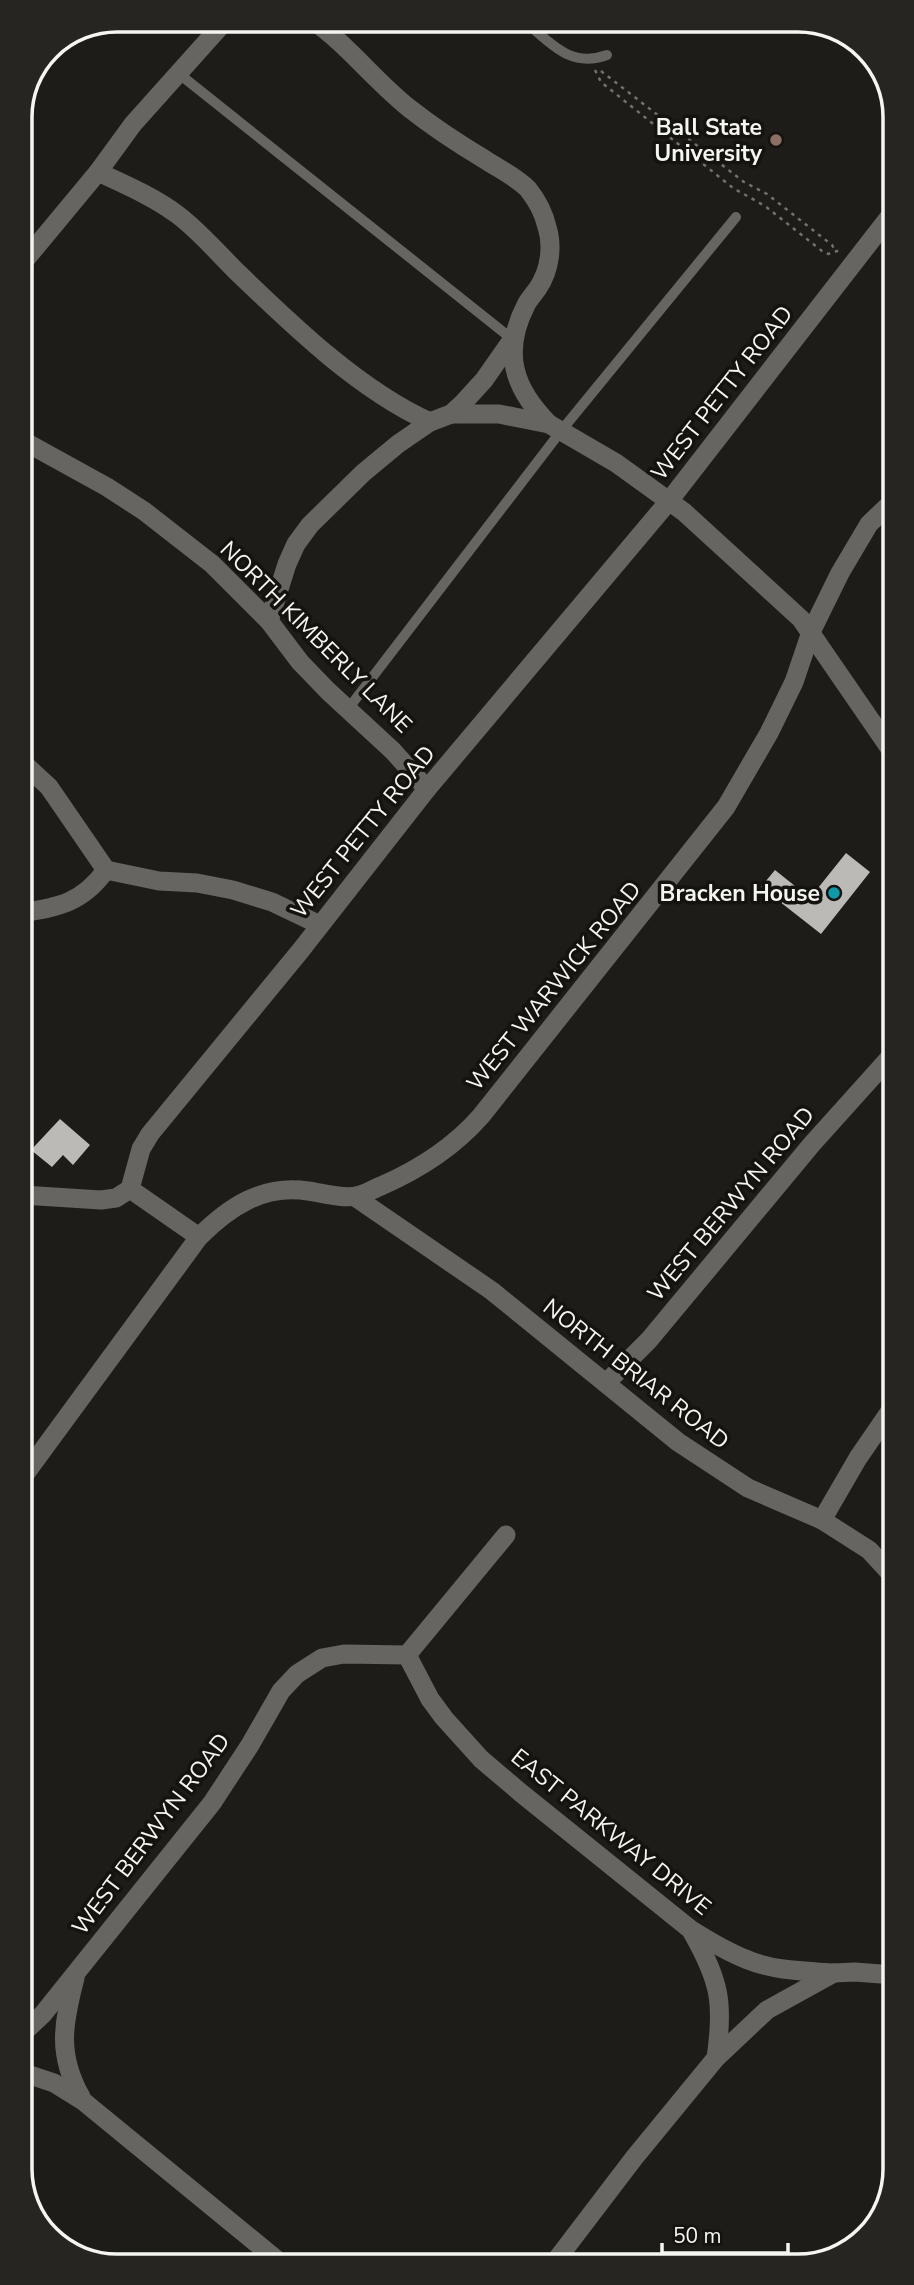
<svg xmlns="http://www.w3.org/2000/svg" width="914" height="2285" font-family="'Nunito Sans',sans-serif">
<rect width="100%" height="100%" fill="#1d1c19"/>
<!-- building -->
<g fill="#bbbab6">
<path d="M846 853 870 872 821 934 761 887 775 870 810 898Z"/>
<path d="M60 1119 90 1145 73 1165 63 1155 52 1167 31 1150Z"/>
</g>
<g fill="none" stroke-linecap="round" stroke-linejoin="round">
<!-- path -->
<g stroke="#71716e" stroke-width="2.5" stroke-dasharray="3.5 5" stroke-linecap="butt">
<path d="M595 70 601 82 733 188 765 206 822 251 828 254 840 250"/>
<path d="M601 71 744 182 767 194 832 245 836 252"/>
<path d="M882 135 890 126"/>
</g>
<!-- lane -->
<g stroke="#666561" stroke-width="10">
<path d="M522 19C549 41 569 69 607 55"/>
<path d="M178 73 512 339"/>
<path d="M348 709 561 431 736 217"/>
</g>
<!-- street -->
<g stroke="#666561" stroke-width="19">
<path d="M311 19C348 45 375 81 409 108 433 127 459 144 484 159 499 169 515 176 528 189 536 199 544 214 547 227 553 246 550 270 538 288 534 294 529 299 526 305 502 352 513 388 549 424"/>
<path d="M98 172C126 185 154 197 178 215 199 231 217 252 236 271 292 325 359 390 430 422"/>
<path d="M20 266 98 172 133 124 227 19"/>
<path d="M451 414H499L549 424 616 463 684 512 801 619 891 750"/>
<path d="M20 439 107 487 144 511 212 564 269 621 300 662 328 691 393 751 427 789"/>
<path d="M269 621 287 564 296 544 310 525 363 473 398 444 430 422 451 414 463 403 484 380 512 340"/>
<path d="M21 761 49 787 106 870 159 881 197 883 233 890 272 902 320 925"/>
<path d="M21 913C59 907 82 903 106 870"/>
<path d="M130 1189 141 1149 150 1134 301 950 427 789 669 501 890 216"/>
<path d="M130 1189 199 1237"/>
<path d="M22 1195 101 1200 116 1198 130 1189"/>
<path d="M355 1197 492 1291 678 1442 748 1488 822 1520 869 1550 893 1576"/>
<path d="M606 1383 649 1340 812 1144 892 1055"/>
<path d="M23 1477 199 1237C229 1207 263 1184 308 1191 322 1193 343 1199 356 1196 364 1195 373 1189 381 1186 420 1169 453 1148 481 1116L726 807 769 733 794 682 811 632 840 573 869 524 891 503"/>
<path d="M822 1520 858 1458 893 1407"/>
<path d="M407 1655 430 1699 444 1718 481 1759 521 1793 690 1929C709 1941 727 1952 748 1960 774 1971 806 1971 834 1973"/>
<path d="M692 1932C720 1981 724 2003 716 2058"/>
<path d="M75 1978C63 2024 57 2054 81 2097"/>
<path d="M24 2032 43 2014 212 1803 250 1745 281 1691 297 1674 322 1658 344 1654 407 1655 506 1535"/>
<path d="M24 2073 54 2083 83 2101 282 2264"/>
<path d="M554 2263 634 2158 716 2058 767 2010 834 1973 855 1972 894 1975"/>
</g>
</g>
<!-- markers -->
<circle fill="#8d6e63" stroke="#141310" stroke-width="2.5" cx="776" cy="140" r="7"/>
<circle fill="#0f9aa8" stroke="#141310" stroke-width="2.5" cx="834" cy="893" r="7"/>
<g text-anchor="middle" dominant-baseline="central" stroke-width="7" stroke-linejoin="round" paint-order="stroke">
<!-- poi labels -->
<g font-size="23" font-weight="bold" fill="#f5f5f2" stroke="#141310" text-anchor="end">
<text x="762" y="127">Ball State<tspan x="762" dy="26">University</tspan></text>
<text x="820" y="893">Bracken House</text>
</g>
<!-- street labels -->
<g font-size="23" fill="#f5f5f2" stroke="#141310">
<text transform="translate(722 393) rotate(-52)">WEST PETTY ROAD</text>
<text transform="translate(316 637) rotate(45)">NORTH KIMBERLY LANE</text>
<text transform="translate(363 832) rotate(-51)">WEST PETTY ROAD</text>
<text transform="translate(554 986) rotate(-51)">WEST WARWICK ROAD</text>
<text transform="translate(731 1204) rotate(-50)">WEST BERWYN ROAD</text>
<text transform="translate(636 1374) rotate(38)">NORTH BRIAR ROAD</text>
<text transform="translate(611 1832) rotate(39)">EAST PARKWAY DRIVE</text>
<text transform="translate(151 1834) rotate(-53)">WEST BERWYN ROAD</text>
</g>
</g>
<!-- crop -->
<path d="M0 0H914V2285H0ZM117 32H798A85 85 0 0 1 883 117V2169A85 85 0 0 1 798 2254H117A85 85 0 0 1 32 2169V117A85 85 0 0 1 117 32Z" fill="#262522" fill-rule="evenodd"/>
<path fill="none" stroke="#f5f5f2" stroke-width="3.5" d="M117 32H798A85 85 0 0 1 883 117V2169A85 85 0 0 1 798 2254H117A85 85 0 0 1 32 2169V117A85 85 0 0 1 117 32Z"/>
<!-- scale -->
<path d="M662 2243v10h126v-10" fill="none" stroke="#f5f5f2" stroke-width="3.5"/>
<text x="673" y="2243" font-size="21" fill="#f5f5f2" stroke="#141310" stroke-width="5" paint-order="stroke">50 m</text>
</svg>
